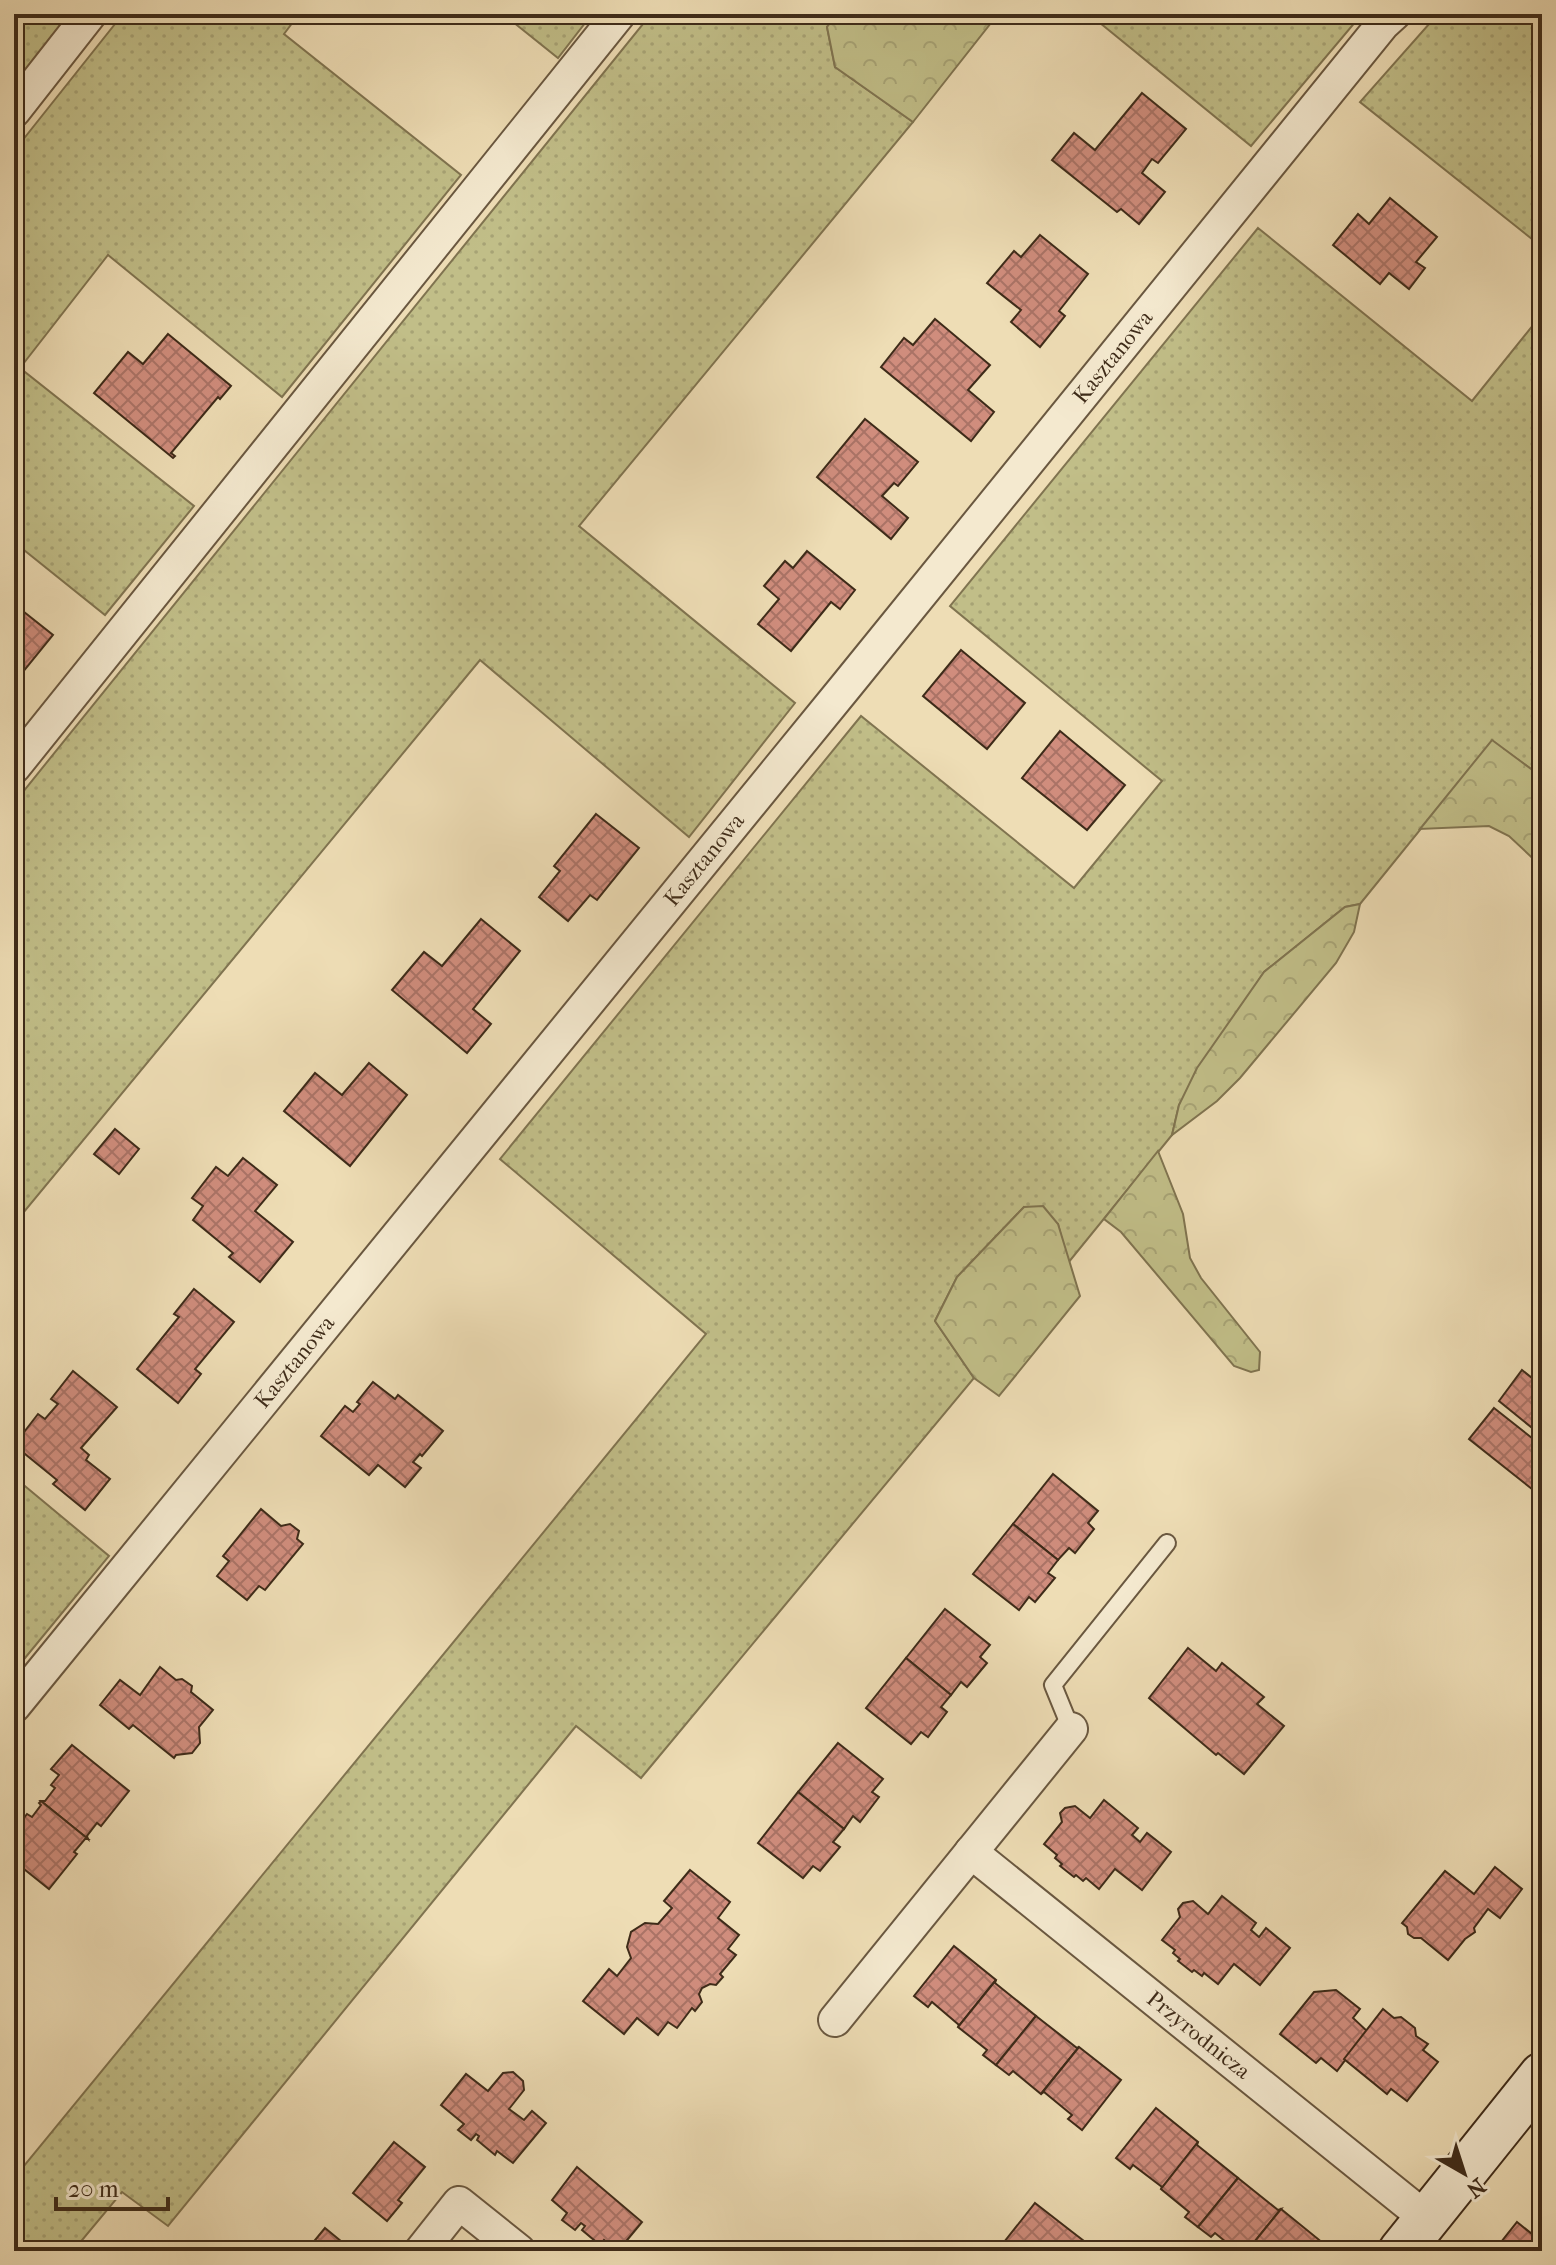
<svg xmlns="http://www.w3.org/2000/svg" width="1556" height="2265" font-family="'IM FELL French Canon',serif">
<defs>
<pattern id="grass-dots" width="8" height="8" patternUnits="userSpaceOnUse" patternTransform="scale(2)"><rect width="8" height="8" fill="#c1be88"/><path d="M2 2h.1M6 6h.1" fill="none" stroke="#a7a375" stroke-width="1.8" stroke-linecap="round"/></pattern>
<pattern id="forest-crowns" width="20" height="18" patternUnits="userSpaceOnUse" patternTransform="scale(2)"><rect width="20" height="18" fill="#c1be88"/><path d="M2 6a3 3 0 1 1 6 0M12 15a3 3 0 1 1 6 0" fill="none" stroke="#a7a375"/></pattern>
<pattern id="building-cross-hatch" width="8" height="8" patternUnits="userSpaceOnUse" patternTransform="scale(2)"><rect width="8" height="8" fill="#d08d7d"/><path d="M0 0l8 8M0 8l8-8" fill="none" stroke="#aa7366"/></pattern>
</defs>
<rect width="100%" height="100%" fill="#eeddb5"/>
<filter id="stains"><feTurbulence type="fractalNoise" baseFrequency=".0025" numOctaves="4"/><feColorMatrix values="0 0 0 0 .2 0 0 0 0 .09 0 0 0 0 .02 0 0 0 .5 -.17"/></filter>
<radialGradient id="worn" r=".72"><stop offset=".6" stop-color="#630" stop-opacity="0"/><stop offset="1" stop-color="#630" stop-opacity=".3"/></radialGradient>
<!-- grass -->
<g fill="url(#grass-dots)" stroke="#807450" stroke-width="2">
<path d="M14 14H71L14 86Z"/>
<path d="M123 14H299L284 34 461 175 282 397 108 255 20 368 194 506 105 615 14 542V151Z"/>
<path d="M503 14H592L558 58Z"/>
<path d="M651 14H837L827 27 835 67 913 122 579 526 795 703 689 837 480 660 14 1224V803Z"/>
<path d="M1089 14H1362L1251 146Z"/>
<path d="M1542 14V247L1360 102 1437 15Z"/>
<path d="M1258 228 1472 401 1542 314V777L1492 741 1360 904 1345 907 1264 972 1179 1105 1172 1135 1068 1263 1058 1224 1024 1207 957 1277 935 1321 974 1378 641 1778 576 1726 168 2226 122 2192 73 2251H14V2178L706 1334 500 1159 861 716 1074 888 1162 781 950 606Z"/>
<path d="M14 1477 109 1556 25 1658 14 1649Z"/>
</g>
<!-- forest -->
<g fill="url(#forest-crowns)" stroke="#807450" stroke-width="2">
<path d="M837 14H998L913 122 835 67 827 27Z"/>
<path d="M1492 740 1542 777V867L1509 836 1489 826 1420 829Z"/>
<path d="M1360 904 1354 932 1336 963 1240 1078 1217 1101 1172 1135 1179 1105 1197 1068 1264 972 1345 907Z"/>
<path d="M1158 1151 1183 1214 1190 1258 1201 1278 1260 1352 1259 1370 1251 1372 1234 1366 1121 1232 1104 1219Z"/>
<path d="M1043 1206 1058 1224 1080 1296 999 1396 974 1378 935 1321 957 1277 1024 1207Z"/>
</g>
<!-- building -->
<g fill="url(#building-cross-hatch)" stroke="#3e2b19" stroke-width="2">
<path d="M1142 93 1186 129 1158 163 1152 159 1142 173 1165 192 1139 224 1121 209 1117 212 1052 160 1074 133 1095 150Z"/>
<path d="M1390 198 1437 237 1416 262 1425 268 1409 289 1389 273 1380 284 1333 245 1358 214 1369 224Z"/>
<path d="M1040 235 1088 274 1059 311 1065 316 1040 347 1011 322 1021 310 987 283 1014 251 1021 257Z"/>
<path d="M935 319 990 365 968 390 994 412 971 441 881 367 904 338 913 345Z"/>
<path d="M168 334 231 386 220 399 218 397 171 453 175 456 173 458 94 393 128 352 143 364Z"/>
<path d="M865 419 918 462 898 486 894 483 882 496 908 518 891 539 817 477Z"/>
<path d="M807 551 855 590 840 609 831 602 791 651 758 624 779 599 764 586 785 561 793 568Z"/>
<path d="M14 604 53 635 14 683Z"/>
<path d="M961 650 1025 703 987 749 923 696Z"/>
<path d="M1060 731 1125 785 1087 830 1022 778Z"/>
<path d="M596 814 639 848 597 900 590 895 568 921 539 897 560 871 554 866Z"/>
<path d="M481 919 520 951 473 1009 491 1024 467 1053 392 990 424 952 442 966Z"/>
<path d="M369 1063 407 1095 350 1166 284 1111 315 1073 342 1095Z"/>
<path d="M115 1129 139 1149 119 1174 94 1154Z"/>
<path d="M243 1158 277 1185 255 1211 293 1242 260 1282 229 1257 233 1253 193 1220 203 1206 192 1198 216 1167 228 1176Z"/>
<path d="M194 1289 234 1322 195 1369 201 1374 178 1403 137 1369 179 1317 174 1314Z"/>
<path d="M1522 1370 1542 1386V1436L1499 1401Z"/>
<path d="M73 1371 117 1407 81 1448 89 1455 86 1460 110 1479 85 1510 53 1484 57 1480 14 1445 38 1414 45 1419 58 1404 51 1399Z"/>
<path d="M373 1382 395 1399 398 1395 443 1431 422 1456 420 1454 413 1462 421 1468 405 1487 378 1465 369 1475 321 1436 345 1406 353 1412 360 1404 357 1402Z"/>
<path d="M1494 1408 1542 1446V1497L1469 1439Z"/>
<path d="M1053 1474 1098 1511 1088 1523 1094 1529 1075 1553 1069 1548 1058 1560 1013 1524Z"/>
<path d="M261 1509 281 1526 290 1524 299 1531 297 1539 303 1544 265 1590 259 1586 247 1600 217 1576 229 1561 223 1556Z"/>
<path d="M1013 1524 1058 1560 1048 1573 1055 1578 1035 1602 1029 1597 1019 1610 973 1574Z"/>
<path d="M945 1609 990 1645 980 1657 987 1663 967 1687 961 1682 951 1695 906 1658Z"/>
<path d="M1188 1648 1216 1671 1222 1663 1264 1697 1257 1704 1284 1726 1244 1774 1218 1753 1216 1755 1149 1698Z"/>
<path d="M906 1658 951 1695 941 1707 947 1712 928 1737 921 1732 911 1744 866 1708Z"/>
<path d="M160 1667 176 1680 182 1679 192 1686 191 1692 213 1710 199 1727 200 1743 192 1753 176 1755 174 1758 133 1725 129 1729 100 1705 120 1680 140 1695Z"/>
<path d="M838 1743 883 1779 872 1792 879 1797 860 1822 853 1816 844 1829 798 1792Z"/>
<path d="M72 1745 129 1791 101 1826 97 1823 87 1836 88 1839 41 1801H45L55 1788 51 1785 59 1775 51 1769Z"/>
<path d="M798 1792 844 1829 833 1842 840 1847 820 1871 813 1866 803 1878 758 1843Z"/>
<path d="M1104 1800 1138 1828 1132 1835 1140 1842 1147 1833 1171 1852 1142 1890 1115 1869 1099 1889 1086 1878 1083 1881 1076 1875 1074 1877 1060 1866 1062 1864 1055 1858 1057 1855 1044 1844 1062 1822 1060 1813 1065 1808 1075 1806 1090 1818Z"/>
<path d="M41 1801 88 1839H85L74 1852 77 1854 49 1889 14 1861V1818L20 1823 27 1814 32 1817 41 1805 39 1803Z"/>
<path d="M1495 1867 1522 1889 1500 1918 1488 1909 1474 1928 1475 1932 1465 1939 1448 1960 1421 1938H1414L1408 1934 1407 1927 1402 1923 1445 1871 1474 1894Z"/>
<path d="M690 1870 730 1902 718 1918 739 1935 728 1949 736 1955 720 1974 723 1977 716 1985 710 1984 702 1988 699 1994 702 2002 695 2011 692 2008 677 2028 668 2022 658 2035 637 2018 624 2034 583 2001 609 1969 617 1976 631 1958 627 1947 631 1932 645 1923 658 1924 672 1908 664 1901Z"/>
<path d="M1222 1896 1256 1923 1251 1930 1259 1937 1266 1928 1290 1948 1260 1985 1234 1964 1218 1984 1204 1973 1202 1976 1194 1970 1192 1972 1178 1961 1180 1959 1173 1953 1175 1950 1162 1940 1180 1917 1178 1909 1183 1903 1193 1901 1208 1914Z"/>
<path d="M954 1946 996 1980 958 2027 959 2025 932 2002 928 2007 914 1996Z"/>
<path d="M996 1980 995 1983 1036 2016 996 2065 983 2055 987 2050 958 2027Z"/>
<path d="M1336 1990 1360 2009 1353 2018 1367 2031 1337 2071 1321 2058 1316 2063 1280 2034 1314 1992Z"/>
<path d="M1383 2009 1394 2018 1401 2017 1415 2028 1416 2036 1428 2044 1423 2050 1438 2062 1407 2101 1391 2089 1387 2094 1344 2059Z"/>
<path d="M1036 2016 1077 2048 1079 2047 1041 2094 1013 2071 1009 2075 996 2065Z"/>
<path d="M1079 2047 1121 2080 1082 2130 1068 2119 1072 2115 1044 2092 1041 2094Z"/>
<path d="M513 2072 523 2081 524 2090 509 2109 524 2120 532 2111 546 2123 513 2163 497 2151 495 2155 477 2140 479 2136 476 2134 471 2140 458 2130 464 2124 441 2105 466 2074 488 2091 503 2073Z"/>
<path d="M1156 2108 1198 2142 1161 2189 1162 2187 1133 2165 1130 2169 1116 2158Z"/>
<path d="M394 2142 425 2167 398 2200 402 2203 387 2221 353 2193Z"/>
<path d="M1198 2142 1197 2145 1238 2178 1198 2227 1185 2217 1189 2212 1161 2189Z"/>
<path d="M577 2167 642 2222 618 2251 604 2240 600 2245 582 2230 585 2226 581 2223 575 2230 562 2220 567 2213 552 2200Z"/>
<path d="M1238 2178 1278 2210 1281 2209 1247 2251H1237L1215 2233 1211 2237 1198 2227Z"/>
<path d="M1035 2203 1071 2231 1097 2251H1060L1057 2249 1056 2251H997Z"/>
<path d="M1281 2209 1323 2243 1316 2251H1247Z"/>
<path d="M1517 2222 1542 2242V2251H1494Z"/>
<path d="M325 2228 353 2251H306Z"/>
</g>
<g fill="none" stroke-linecap="round" stroke-linejoin="round">
<defs>
<path id="lane" d="M1071 1729 1053 1685 1167 1543"/>
<g id="street">
<path d="M14 111 90 14"/>
<path d="M14 767 619 14"/>
<path id="s1" d="M14 1706 847 685 1383 24 1394 14"/>
<path id="s2" d="M971 1852 1427 2219"/>
<path d="M835 2020 1071 1729"/>
<path d="M421 2251 459 2203 519 2251"/>
</g>
<path id="secondary" d="M1401 2251 1542 2075"/>
</defs>
<!-- lane casing -->
<use href="#lane" stroke="#6a5840" stroke-width="20"/>
<!-- street casing -->
<use href="#street" stroke="#6a5840" stroke-width="36"/>
<!-- secondary casing -->
<use href="#secondary" stroke="#3e2b19" stroke-width="48"/>
<!-- lane -->
<use href="#lane" stroke="#f4e9cf" stroke-width="16"/>
<!-- street -->
<use href="#street" stroke="#f4e9cf" stroke-width="32"/>
<!-- secondary -->
<use href="#secondary" stroke="#f4e9cf" stroke-width="44"/>
</g>
<g text-anchor="middle" dominant-baseline="central" stroke-width="8" stroke-linejoin="round" paint-order="stroke">
<!-- street labels -->
<g font-size="22" fill="#3e2b19" stroke="#f4e9cf">
<text stroke="none"><textPath href="#s1" startOffset="1740">Kasztanowa</textPath></text>
<text stroke="none"><textPath href="#s1" startOffset="1092">Kasztanowa</textPath></text>
<text stroke="none"><textPath href="#s1" startOffset="444">Kasztanowa</textPath></text>
<text stroke="none"><textPath href="#s2" startOffset="292">Przyrodnicza</textPath></text>
</g>
</g>
<!-- margin -->
<rect width="1556" height="2265" fill="none" stroke="#eeddb5" stroke-width="48"/>
<rect x="16" y="16" width="1524" height="2233" fill="none" stroke="#3e2b19" stroke-width="4"/>
<rect x="24" y="24" width="1508" height="2217" fill="none" stroke="#3e2b19" stroke-width="2"/>
<!-- north arrow -->
<g transform="translate(1464 2173) rotate(141)" stroke="#f4e9cf" stroke-width="6" paint-order="stroke">
<path d="M0-6L14 30L0 20L-14 30Z" fill="#3e2b19"/>
<text y="-12" font-size="22" font-weight="bold" text-anchor="middle" fill="#3e2b19">N</text>
</g>
<!-- scale -->
<path d="M56 2197v12h112v-12" fill="none" stroke="#3e2b19" stroke-width="4"/>
<text x="68" y="2197" font-size="24" fill="#3e2b19" stroke="#f4e9cf" stroke-width="6" paint-order="stroke">20 m</text>
<rect width="100%" height="100%" filter="url(#stains)"/>
<rect width="100%" height="100%" fill="url(#worn)"/>
</svg>
